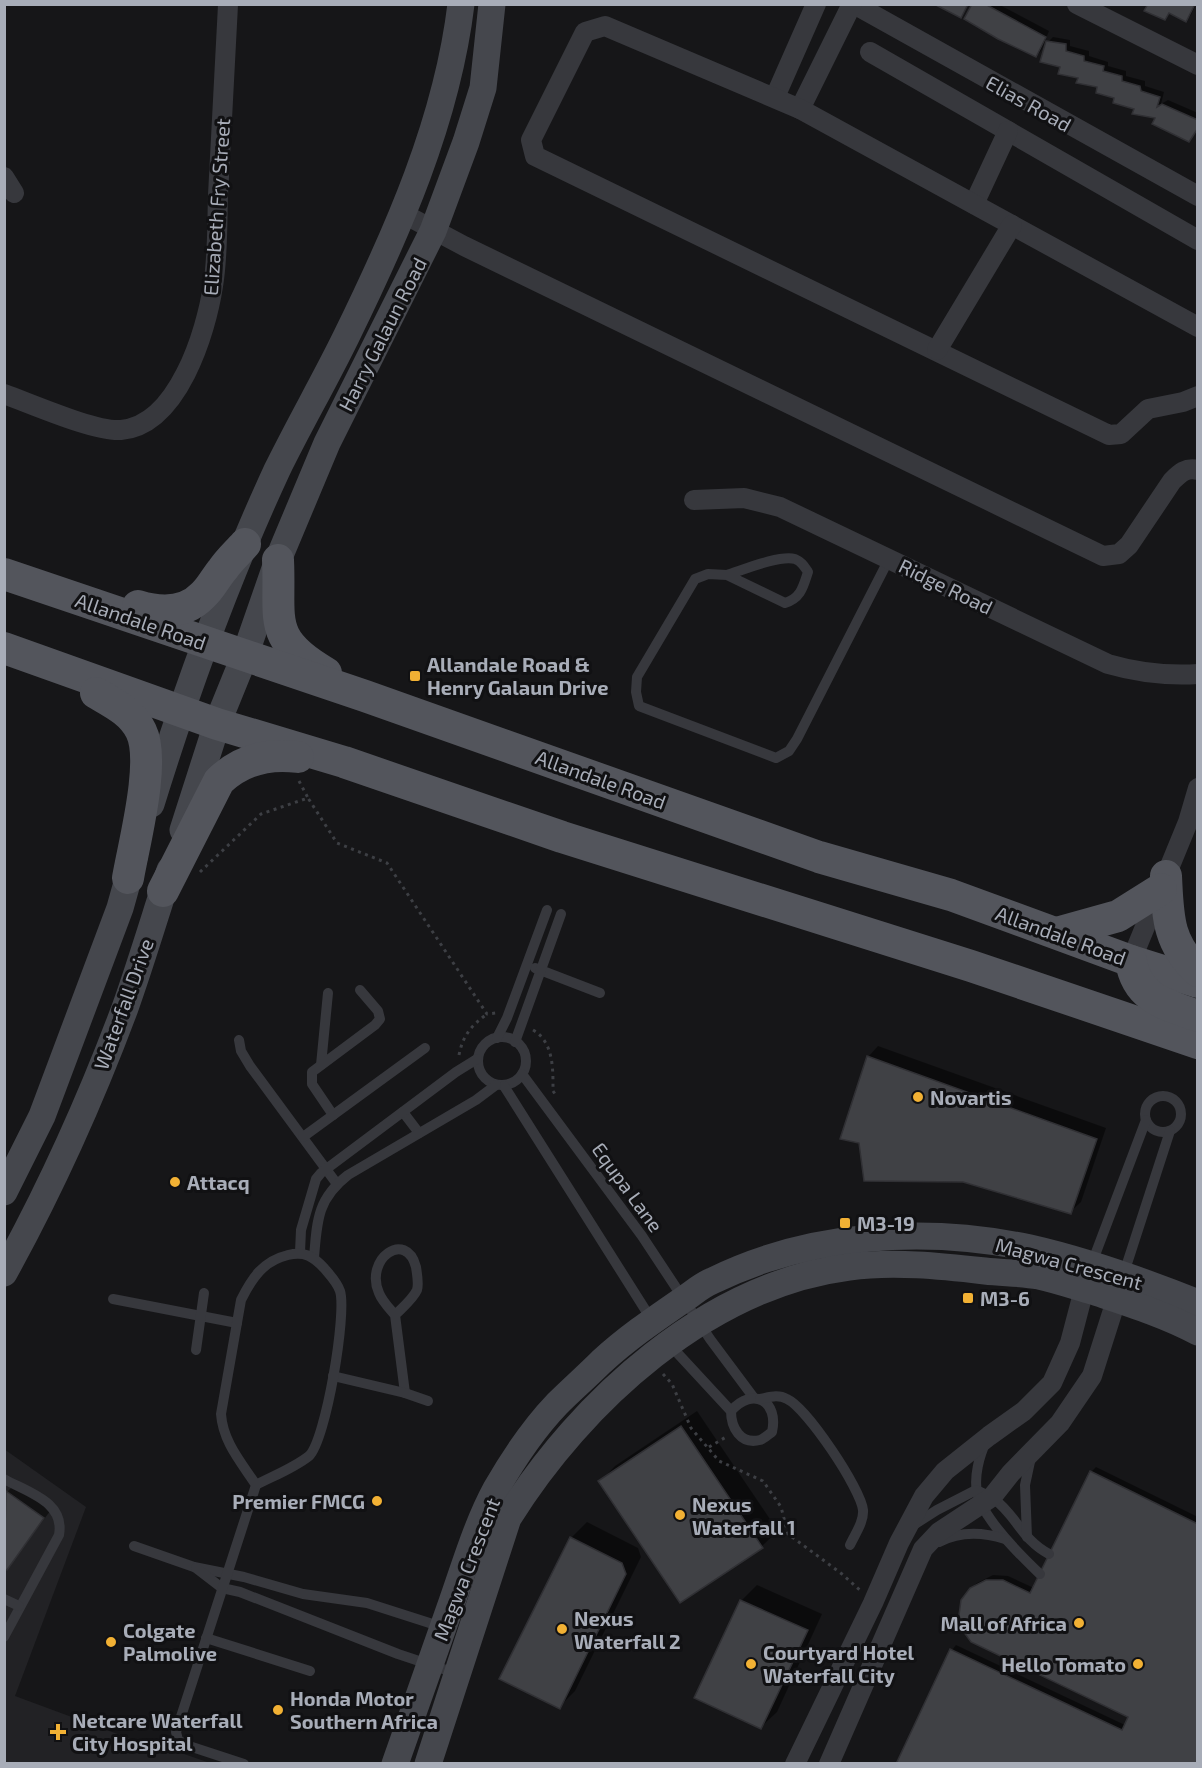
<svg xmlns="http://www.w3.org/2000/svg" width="1202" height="1768" font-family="'Exo 2',sans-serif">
<rect width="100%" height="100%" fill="#161618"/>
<!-- built -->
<path fill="#222225" d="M4 1449 86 1507 15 1696 142 1743 163 1749 164 1747 210 1763H5Z"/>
<!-- shadow -->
<g fill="#0007">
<path d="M973 4H998L1049 31 1041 51 1036 56Z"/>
<path d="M1150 4H1196L1191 15 1186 20 1170 12 1165 19Z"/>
<path d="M1053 37 1070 40V46L1089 51V56L1108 62V66L1126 71V76L1145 81V86L1164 92 1161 104 1168 100 1198 113V130L1194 135 1189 140 1157 117 1062 66 1048 42Z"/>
<path d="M878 1046 1106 1128 1081 1202 1070 1212 963 1181 868 1057Z"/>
<path d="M697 1411 778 1531 762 1546 680 1601 600 1482 615 1466Z"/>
<path d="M1096 1467 1198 1517V1764H897L952 1650 956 1645 1125 1725 1130 1716 971 1589 977 1583 993 1575 1008 1576 1034 1588 1091 1472Z"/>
<path d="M15 1484 51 1510 7 1568 4 1566V1495Z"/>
<path d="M587 1522 638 1548 641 1557 575 1691 559 1707 571 1538Z"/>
<path d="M757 1585 822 1614 777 1712 761 1727 696 1697 742 1600Z"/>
</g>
<!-- building -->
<g fill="#404145" stroke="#303034" stroke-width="1.5">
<path d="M934 4H968L961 18Z"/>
<path d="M972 4H985L1046 37 1036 57 998 39 964 19Z"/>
<path d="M1148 4H1195L1186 22 1169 13 1165 20 1144 11Z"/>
<path d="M1046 41 1066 44V51L1084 56V61L1104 66 1103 71 1122 76V81L1140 86 1141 91 1160 97 1157 107 1162 104 1198 120V128L1189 142 1152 124 1155 118 1132 114 1134 109 1113 103 1114 98 1096 93 1097 87 1076 83 1078 78 1058 74 1060 67 1040 62Z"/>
<path d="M867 1056 1097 1139 1071 1214 963 1182 864 1181 859 1143 840 1139Z"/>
<path d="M681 1426 763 1548 680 1603 598 1481Z"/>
<path d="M1090 1471 1198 1524V1764H896L950 1649 1122 1730 1128 1717 971 1642 963 1631 959 1615 961 1600 970 1588 986 1580H1003L1030 1593Z"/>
<path d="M6 1491 44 1518 7 1570 4 1568Z"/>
<path d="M570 1537 622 1563 626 1574 560 1709 499 1679Z"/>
<path d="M740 1600 808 1630 761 1729 694 1698Z"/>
</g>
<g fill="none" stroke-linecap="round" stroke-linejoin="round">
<!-- path -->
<g stroke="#3d3f44" stroke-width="3" stroke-dasharray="3 4.5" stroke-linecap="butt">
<path d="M299 781 308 798"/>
<path d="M200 872 261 814 308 798 337 843 387 863 487 1014 496 1013"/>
<path d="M533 1030C554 1042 553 1070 553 1091L555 1094"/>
<path d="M459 1055C463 1035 471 1026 487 1014"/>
<path d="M663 1374 672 1384 691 1428 719 1461 763 1481 781 1507 788 1534 842 1574 861 1591"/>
<path d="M709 1447 726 1437"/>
</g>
<!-- lane -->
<g stroke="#37383d" stroke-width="10">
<path d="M727 575C743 570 779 555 795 559 802 562 804 566 808 572 803 587 801 598 785 603L727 575 708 574 695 579 637 677 636 692 639 706 776 758 789 751 797 739 889 559"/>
<path d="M535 968 600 993"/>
<circle cx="502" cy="1061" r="24"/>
<path d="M497 1038 507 1018 547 910"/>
<path d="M239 1040 241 1051 250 1066 337 1184"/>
<path d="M515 1042 561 914"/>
<path d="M321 1065 328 993"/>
<path d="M522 1074 642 1236 710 1339 754 1398"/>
<path d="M504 1086 653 1322"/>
<circle cx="1163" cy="1114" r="18"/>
<path d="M403 1112 419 1133"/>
<path d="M333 1115 312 1084V1072L375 1025 380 1019 378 1011 360 990"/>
<path d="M303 1137 425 1048"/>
<path d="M300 1252 301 1230 316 1179 321 1173 456 1072 477 1059"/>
<path d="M314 1258C317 1221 317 1199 348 1175L476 1100 496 1085"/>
<path d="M1092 1263 1146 1120"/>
<path d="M1123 1276 1170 1131"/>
<path d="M113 1299 237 1323"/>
<path d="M395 1315C389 1308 382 1301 379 1293 364 1259 406 1229 416 1267 417 1274 419 1284 417 1290 413 1299 402 1308 395 1315L405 1393"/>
<path d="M669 1344 731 1411C731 1427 740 1445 760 1440 764 1439 769 1434 772 1432 779 1401 753 1386 731 1411"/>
<path d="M196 1350 204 1293"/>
<path d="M333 1376 405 1393 428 1401"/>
<path d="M760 1399C770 1397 778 1394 787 1399 807 1408 861 1489 863 1510 864 1522 855 1534 850 1545"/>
<path d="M986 1442C979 1456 974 1477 977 1492 983 1519 1020 1555 1040 1574"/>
<path d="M4 1479C29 1493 65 1502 59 1535L4 1637"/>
<path d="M912 1526 937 1510 976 1490C982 1493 989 1495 994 1499 1017 1516 1021 1539 1049 1554"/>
<path d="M1027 1537 1025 1485 1031 1457"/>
<path d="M939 1542C960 1531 983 1532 1005 1539"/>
<path d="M134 1546 194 1567 244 1577 303 1594 367 1603 442 1627"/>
<path d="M196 1568 222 1588 240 1592 398 1654 458 1674"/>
<path d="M4 1599 19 1606"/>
<path d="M206 1638 310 1671"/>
<path d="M244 1764 186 1745 178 1740 176 1732 256 1485C273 1476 294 1468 309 1456 326 1440 347 1313 340 1291 337 1282 330 1275 324 1268 313 1256 304 1251 288 1255 263 1261 252 1278 241 1300L221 1414C223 1442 241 1462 256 1485"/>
</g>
<!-- street -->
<g stroke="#37383d" stroke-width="20">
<path d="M858 4 861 8 1198 196"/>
<path d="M1077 4 1198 65"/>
<path d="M870 52 1198 240"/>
<path d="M775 97 816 4"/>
<path d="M800 109 852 4"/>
<path d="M4 177 14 193"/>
<path d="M974 204 1008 131"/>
<path d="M402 213 464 246 1103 556 1119 554 1129 545 1172 481C1180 473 1186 467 1198 470"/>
<path d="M1198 327 800 109 605 26 585 32 531 140 535 156 1109 435 1121 434 1148 409 1183 402 1198 396"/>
<path d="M937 350 1012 225"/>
<path d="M4 394C32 404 95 432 121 430 178 425 206 332 213 286 218 256 217 225 218 195 221 132 225 68 228 4"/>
<path d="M694 500 744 498 780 507 1108 664C1139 673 1166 676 1198 674"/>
<path d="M1131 961 1188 822 1198 788"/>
<path d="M795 1764 873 1603 899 1543 924 1496 945 1471 989 1436 1024 1411 1052 1383 1070 1343 1087 1278"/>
<path d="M829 1764 923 1549 939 1532 992 1497 1011 1473 1060 1423 1092 1376 1120 1288"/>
</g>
<!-- secondary -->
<g stroke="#45474d" stroke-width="27">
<path d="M151 804C186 691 227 578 277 470 299 425 324 382 346 337 397 233 447 121 461 4"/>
<path d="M183 830 217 724 245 655 278 560 327 443 433 231 466 142 483 88 492 4"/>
<path d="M4 1192 42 1116 120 908 134 858"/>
<path d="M4 1273C51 1188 91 1099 125 1008 141 963 155 916 170 870"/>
<path d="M395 1764C414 1710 433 1656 452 1602 465 1565 477 1524 496 1489 512 1461 535 1427 557 1404 571 1390 587 1376 601 1362 627 1338 655 1319 684 1299 693 1293 702 1285 712 1281 809 1233 925 1226 1030 1248 1087 1261 1143 1281 1198 1303"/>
<path d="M428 1764 508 1518C581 1401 708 1285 849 1267 893 1261 941 1266 985 1271 1003 1273 1022 1273 1039 1276 1057 1280 1075 1286 1092 1291 1128 1303 1164 1314 1198 1332"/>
</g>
<!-- primary -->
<g stroke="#53555c" stroke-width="32">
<path d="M278 560C281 620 266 638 326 673"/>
<path d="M4 574 365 696 819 857 951 895 1131 961 1198 982"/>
<path d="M138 606C161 613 185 614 203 595 211 588 216 577 223 569 229 560 238 552 245 544"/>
<path d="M4 648 217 724 344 762 562 837 971 966 1198 1043"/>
<path d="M96 693C113 703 132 712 141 731 156 761 134 843 128 878"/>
<path d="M1166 876C1168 916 1167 942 1198 971"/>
<path d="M163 891 219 781C241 760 268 753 298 757"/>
<path d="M1057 933 1118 916 1161 889"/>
<path d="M1131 961C1137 999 1165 1004 1198 1016"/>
</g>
</g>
<!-- markers -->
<g fill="#f2b134" stroke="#111113" stroke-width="2">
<rect x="409" y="670" width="12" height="12" rx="3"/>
<circle cx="918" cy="1097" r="6"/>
<circle cx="175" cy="1182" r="6"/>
<rect x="839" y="1217" width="12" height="12" rx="3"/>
<rect x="962" y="1292" width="12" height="12" rx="3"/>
<circle cx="377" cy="1501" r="6"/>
<circle cx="680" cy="1515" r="6"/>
<circle cx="1079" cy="1623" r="6"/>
<circle cx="562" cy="1629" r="6"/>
<circle cx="111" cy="1642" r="6"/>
<circle cx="751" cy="1664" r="6"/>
<circle cx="1138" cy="1664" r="6"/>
<circle cx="278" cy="1710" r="6"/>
<path d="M55 1723h6v6h6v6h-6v6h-6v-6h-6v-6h6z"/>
</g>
<g text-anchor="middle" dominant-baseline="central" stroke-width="6" stroke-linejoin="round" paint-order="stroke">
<!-- street labels -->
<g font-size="20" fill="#a8adb8" stroke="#111113">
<text transform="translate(1029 103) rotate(29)">Elias Road</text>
<text transform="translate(216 207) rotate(-86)">Elizabeth Fry Street</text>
<text transform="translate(382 334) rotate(-63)">Harry Galaun Road</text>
<text transform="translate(946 586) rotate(26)">Ridge Road</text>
<text transform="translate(141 621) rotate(19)">Allandale Road</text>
<text transform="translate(601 779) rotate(20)">Allandale Road</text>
<text transform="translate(1061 935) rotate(20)">Allandale Road</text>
<text transform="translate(123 1004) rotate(-70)">Waterfall Drive</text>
<text transform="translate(628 1187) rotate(54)">Equpa Lane</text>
<text transform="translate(1069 1263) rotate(15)">Magwa Crescent</text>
<text transform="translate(466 1569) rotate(-69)">Magwa Crescent</text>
</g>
<!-- poi labels -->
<g font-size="20" font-weight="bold" fill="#a8adb8" stroke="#111113" text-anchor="start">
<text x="427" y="664">Allandale Road &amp;<tspan x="427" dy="23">Henry Galaun Drive</tspan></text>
<text x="930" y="1097">Novartis</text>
<text x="187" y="1182">Attacq</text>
<text x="857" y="1223">M3-19</text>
<text x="980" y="1298">M3-6</text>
<text x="365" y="1501" text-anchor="end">Premier FMCG</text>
<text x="692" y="1504">Nexus<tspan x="692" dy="23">Waterfall 1</tspan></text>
<text x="574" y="1618">Nexus<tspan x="574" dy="23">Waterfall 2</tspan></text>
<text x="1067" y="1623" text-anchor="end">Mall of Africa</text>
<text x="123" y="1630">Colgate<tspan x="123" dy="23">Palmolive</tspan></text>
<text x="763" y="1652">Courtyard Hotel<tspan x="763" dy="23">Waterfall City</tspan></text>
<text x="1126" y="1664" text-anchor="end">Hello Tomato</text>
<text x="290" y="1698">Honda Motor<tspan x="290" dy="23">Southern Africa</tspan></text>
<text x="72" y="1720">Netcare Waterfall<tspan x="72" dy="23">City Hospital</tspan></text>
</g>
</g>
<!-- border -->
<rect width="1202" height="1768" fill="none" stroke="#a8adb8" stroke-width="12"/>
</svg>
